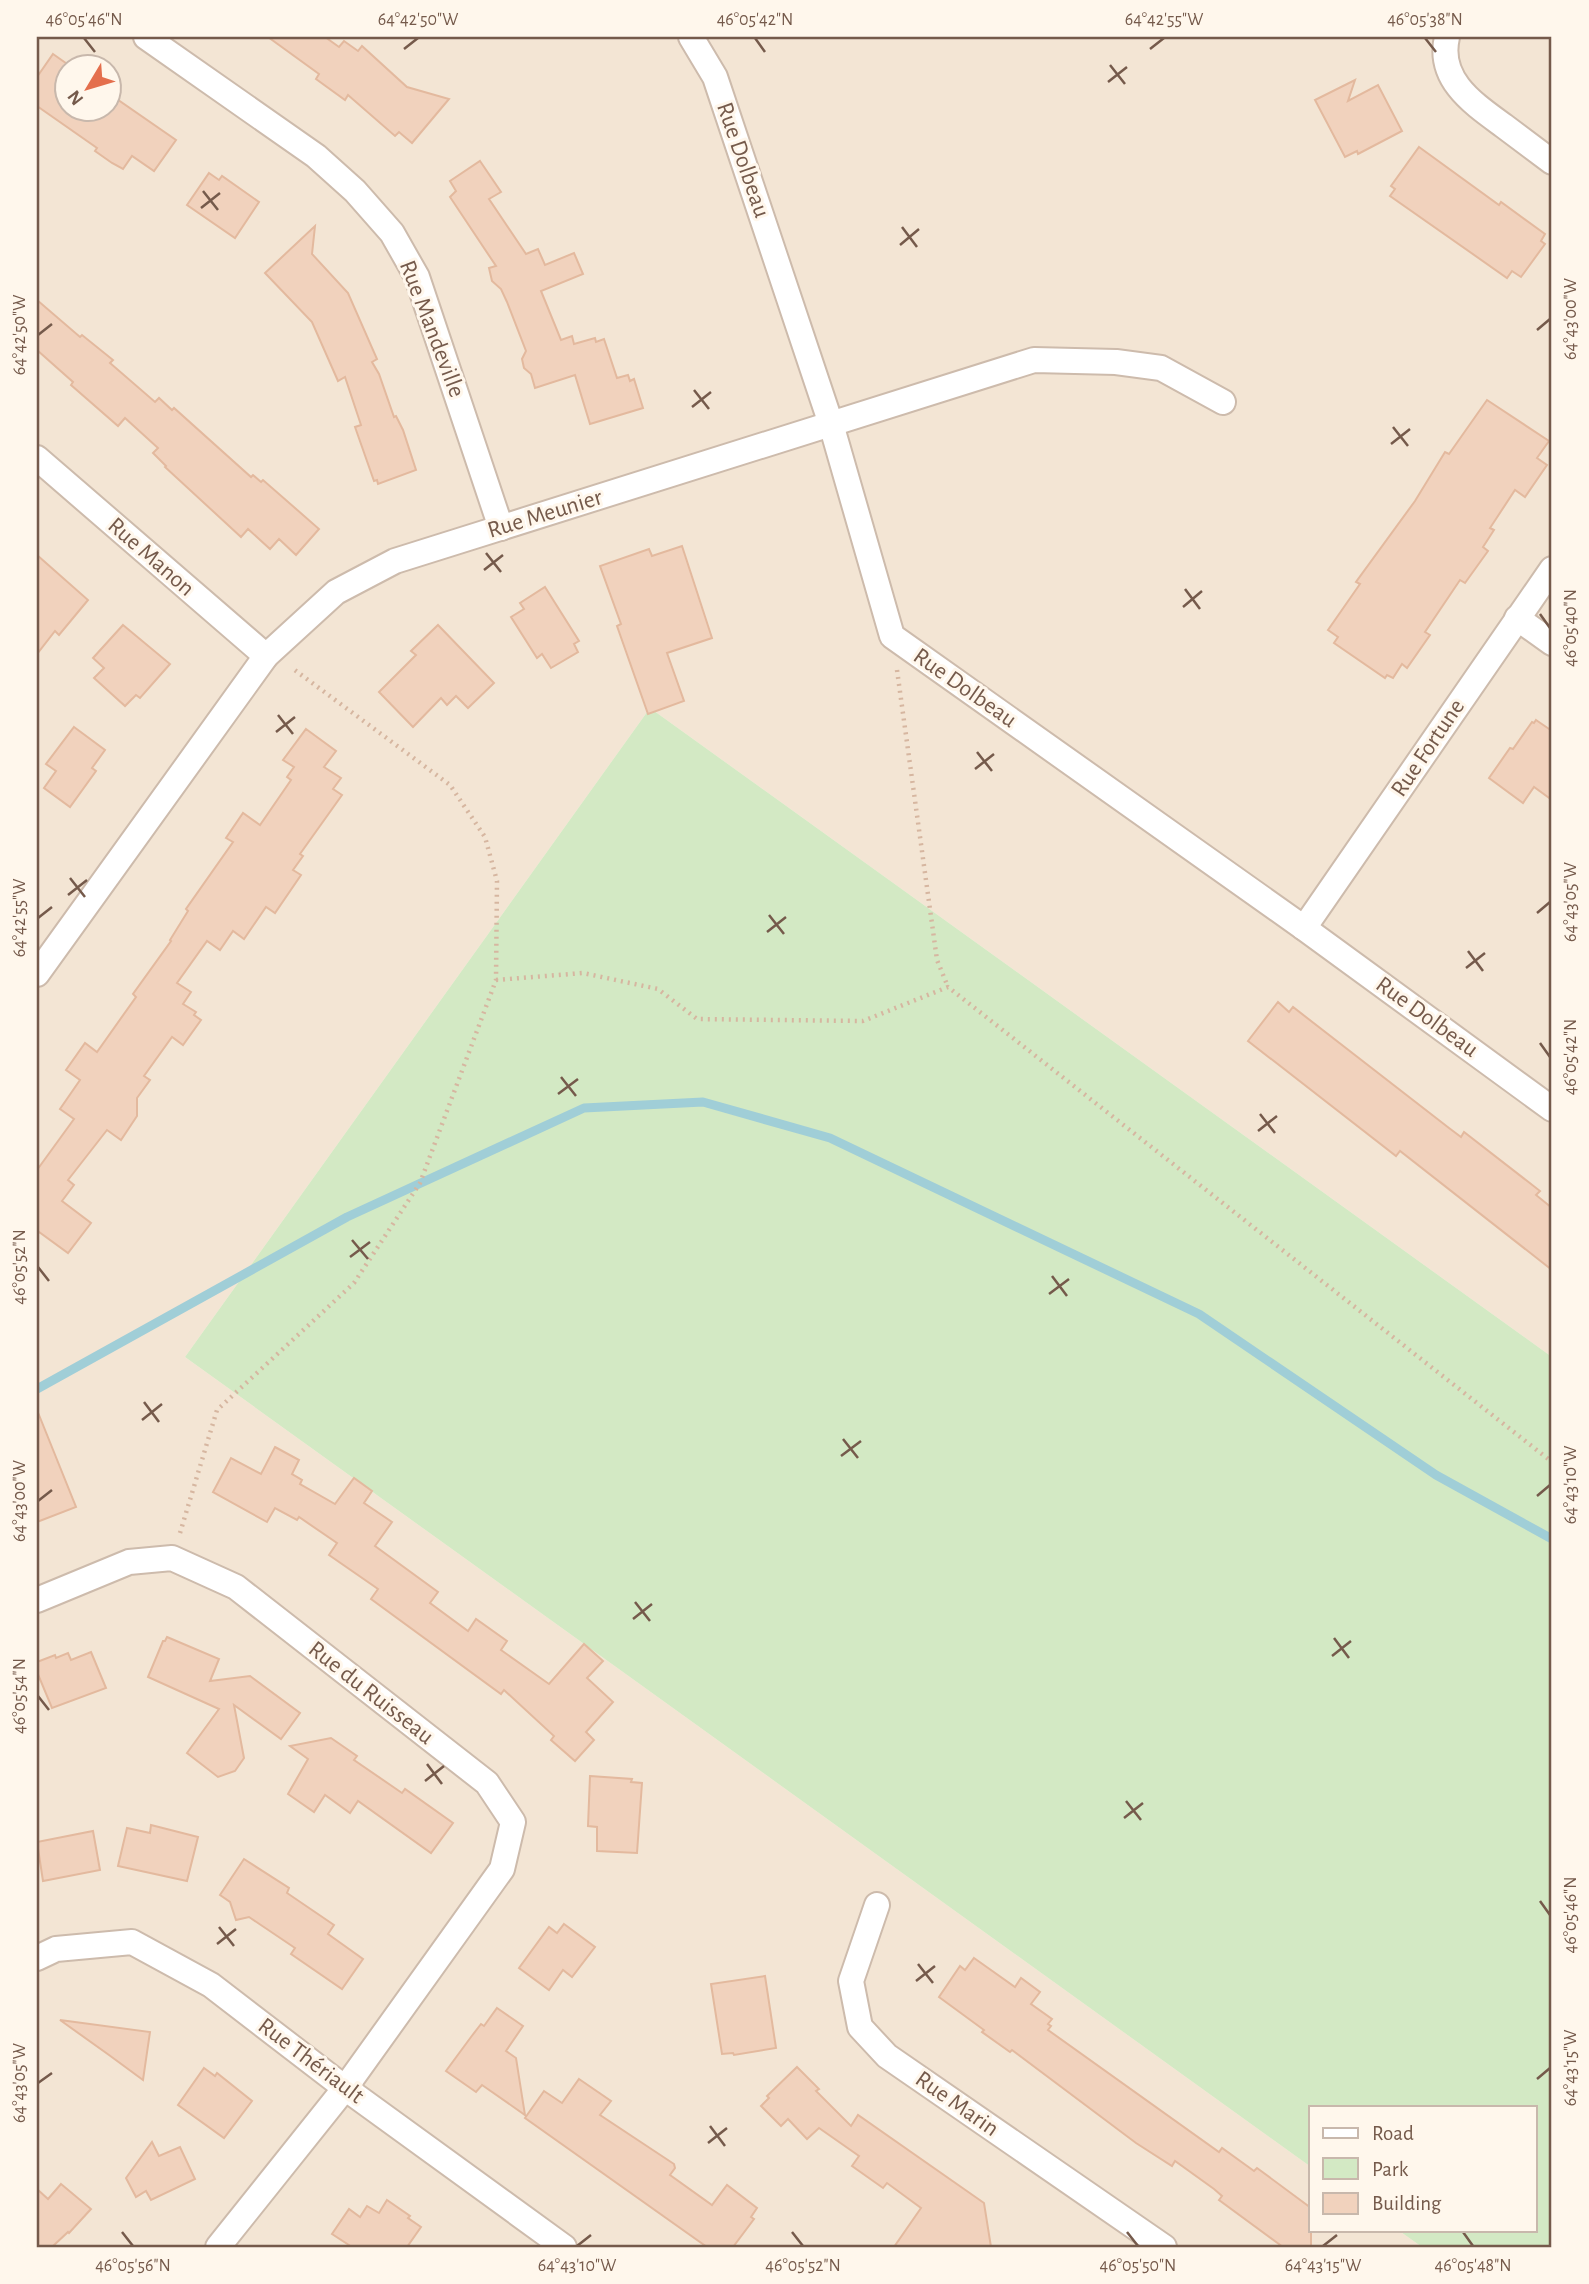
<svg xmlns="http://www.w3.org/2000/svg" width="1589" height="2284" font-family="'Alegreya Sans',sans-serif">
<rect width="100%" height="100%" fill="#fcf3e5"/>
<!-- residential -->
<path fill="#f3e5d4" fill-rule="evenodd" d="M37 37H1552V1357L650 708 185 1357 1311 2167V2230H1398L1422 2247H37ZM66 66H108V108H66Z"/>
<!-- green -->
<path fill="#d3e9c4" d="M650 708 1552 1357V2247H1422L1398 2230H1535V2107H1311V2167L185 1357Z"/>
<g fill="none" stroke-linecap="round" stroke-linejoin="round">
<!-- stream -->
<path stroke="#a0ced7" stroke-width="9" d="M37 1389 347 1217 584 1108 703 1102 830 1138 1199 1314 1436 1475 1552 1539"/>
</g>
<!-- building -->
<g fill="#f1d2bd" stroke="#e3b99e" stroke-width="2">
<path d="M268 37H325L339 47 344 41 358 51 362 46 407 87 449 99 412 143 399 132 395 136 348 95 345 100 316 79 319 74Z"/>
<path d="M53 54 70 66H66V108H108V93L176 140 154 171 132 156 123 169 112 163 95 151 97 148 37 106V77Z"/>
<path d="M1355 80 1348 101 1378 85 1402 131 1358 154 1357 151 1345 157 1315 100Z"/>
<path d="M1419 147 1499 205 1501 202 1545 234 1541 241 1545 244 1521 277 1512 271 1507 278 1390 196 1395 189 1391 186Z"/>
<path d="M480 161 501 192 489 199 526 254 538 249 545 265 574 253 583 274 541 291 561 340 572 336 574 344 595 338 596 342 604 339 617 378 628 375 630 381 634 379 643 408 590 424 575 375 535 388 531 374 524 368 522 359 526 351 507 302 501 289 492 281 489 268 496 266 450 197 456 191 450 181Z"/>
<path d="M209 173 219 180 222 176 259 202 235 238 187 205Z"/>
<path d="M315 226 312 254 348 293 377 359 372 362 379 374 394 417 396 416 403 430 416 470 378 484 377 480 374 481 355 427 361 425 345 377 338 381 312 322 265 273Z"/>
<path d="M37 300 80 337 82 335 113 360 110 363 155 402 159 398 172 410 174 408 251 477 253 475 261 482 263 480 319 529 296 555 279 539 270 549 248 529 241 537 165 467 166 466 153 453 158 448 125 418 118 426 71 385 73 382 37 350Z"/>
<path d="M1487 400 1549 441 1537 458 1547 465 1525 497 1515 490 1490 528 1494 530 1483 547 1488 551 1465 583 1460 580 1425 632 1430 635 1407 668 1402 664 1393 678 1387 675 1385 678 1334 643 1338 637 1328 630 1360 584 1356 582 1415 501 1445 452 1449 454Z"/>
<path d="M682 546 712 638 667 653 684 701 648 714 617 626 621 624 600 566 649 549 652 556Z"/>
<path d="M37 555 88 600 59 635 55 631 37 654Z"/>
<path d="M545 587 579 641 574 644 578 652 551 668 542 654 537 658 511 617 524 609 520 603Z"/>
<path d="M123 625 170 664 140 698 136 695 125 706 94 678 104 668 93 658Z"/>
<path d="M438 625 494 683 468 708 456 696 447 705 441 698 413 727 379 692 416 655 411 651Z"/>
<path d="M1536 720 1552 731V800L1534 787 1523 803 1489 778 1510 748 1513 749 1532 722 1534 723Z"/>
<path d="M74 727 105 750 92 768 96 771 70 807 44 788 56 771 46 764Z"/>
<path d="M306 729 336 751 324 767 341 778 333 789 342 795 300 854 303 856 293 870 301 875 275 913 266 907 244 939 233 931 220 950 207 941 177 983 191 992 183 1004 196 1012 194 1015 201 1020 183 1045 172 1037 144 1076 150 1080 137 1098V1116L121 1140 107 1130 68 1180 74 1185 62 1201 91 1223 68 1253 39 1232 37 1235V1170L74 1119 60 1109 80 1080 66 1070 85 1043 97 1052 136 997 133 994 171 941 170 940 188 911 186 909 233 842 226 838 243 813 260 825 291 780 287 777 294 767 283 760Z"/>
<path d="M1278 1002 1289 1012 1293 1007 1449 1128 1461 1137 1464 1132 1540 1191 1536 1195 1552 1208V1270L1400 1151 1396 1156 1248 1041Z"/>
<path d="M37 1410 76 1507 37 1522Z"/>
<path d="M275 1447 299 1460 292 1474 302 1480 300 1484 335 1504 354 1478 372 1491 364 1503 392 1522 375 1546 438 1592 430 1603 468 1631 476 1619 507 1641 501 1650 549 1684 584 1644 603 1661 587 1678 613 1702 586 1732 594 1740 575 1761 551 1740 554 1736 504 1690 501 1694 371 1599 378 1589 329 1555 337 1543 299 1517 297 1520 275 1508 267 1522 213 1492 231 1458 261 1474Z"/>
<path d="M167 1637 219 1659 210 1681 250 1676 300 1713 281 1739 234 1705 244 1758 235 1771 218 1777 187 1753 219 1709 148 1677 163 1641H165Z"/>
<path d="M91 1652 106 1688 52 1708 37 1672V1662L55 1655 56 1658 68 1653 71 1660Z"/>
<path d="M331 1738 357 1756 354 1760 402 1793 405 1789 453 1823 431 1853 358 1801 350 1813 325 1795 314 1812 288 1794 308 1759 290 1746Z"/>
<path d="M590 1776 632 1779 631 1782 642 1783 637 1853 597 1851V1827L588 1826Z"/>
<path d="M151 1825 198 1837 187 1881 118 1866 127 1828 150 1833Z"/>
<path d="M93 1831 100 1870 43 1881 37 1842Z"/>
<path d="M244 1859 289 1888 287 1893 334 1925 328 1934 363 1959 342 1989 291 1954 295 1948 249 1917 236 1920 230 1902 220 1895Z"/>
<path d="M564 1924 595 1947 572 1977 563 1970 549 1990 519 1968 549 1927 557 1933Z"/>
<path d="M974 1958 1015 1987 1021 1978 1040 1992 1031 2004 1052 2019 1048 2024 1051 2026 1048 2030 1219 2152 1222 2148 1254 2171 1257 2168 1311 2208V2247H1283L1219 2200 1222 2196 1214 2189 1175 2161 1172 2166 1136 2143 1012 2050 1010 2052 982 2032 984 2030 939 1997 960 1966 965 1970Z"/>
<path d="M765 1976 776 2048 734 2055 733 2053 722 2054 711 1984Z"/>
<path d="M497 2008 523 2026 506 2051 516 2058 525 2115 482 2085 476 2092 446 2071 471 2037 481 2024 484 2026Z"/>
<path d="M60 2020 150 2032 143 2080 109 2055Z"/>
<path d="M797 2067 819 2089 816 2091 851 2126 858 2115 984 2203 991 2247H894L921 2208 887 2183 883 2188 852 2166 859 2156 819 2128 807 2139 788 2119 781 2126 761 2106 769 2098 767 2096Z"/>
<path d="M204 2068 215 2076 217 2073 252 2101 224 2138 178 2105Z"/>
<path d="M579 2079 611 2101 600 2115 674 2164 675 2168 670 2175 712 2205 727 2185 757 2208 751 2217 754 2219 733 2247H707L525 2118 544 2091 562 2103Z"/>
<path d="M152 2142 159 2156 180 2147 195 2179 151 2200 146 2191 136 2197 126 2178Z"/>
<path d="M61 2184 91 2209 69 2233 68 2232 52 2247H37V2189L48 2199Z"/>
<path d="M387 2200 410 2216 408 2218 421 2227 407 2247H352L332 2234 349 2209 360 2217 367 2206 379 2213Z"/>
</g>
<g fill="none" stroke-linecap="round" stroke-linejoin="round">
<defs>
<g id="street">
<path d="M146 37 316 156 355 191 392 233 417 277 501 528"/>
<path d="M691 37 715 77 831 424 892 636 1304 928 1552 1109"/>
<path d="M1447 37C1437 80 1474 104 1504 126 1520 138 1536 150 1552 162"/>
<path d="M37 458 266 656"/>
<path d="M1517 618 1552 643"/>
<path d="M1304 928 1552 569"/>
<path d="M37 974 266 656 336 592 395 561 1034 360 1116 362 1161 368 1223 402"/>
<path d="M37 1600 129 1562 172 1558 236 1587 487 1783 513 1822 502 1869 345 2088 218 2247"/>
<path d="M877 1905 851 1981 860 2027 887 2056 1164 2247"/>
<path d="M37 1958 56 1949 132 1942 211 1985 345 2088 564 2247"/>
</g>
</defs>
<!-- street casing -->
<use href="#street" stroke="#cdbbac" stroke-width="28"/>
<!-- path -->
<g stroke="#d6b6a0" stroke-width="4.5" stroke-dasharray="2 5" stroke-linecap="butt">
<path d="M897 670 937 960 948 987"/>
<path d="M496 980 583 973 658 989 697 1019 863 1021 948 987 1552 1462"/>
<path d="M180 1533 217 1410 354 1283 420 1183 496 980 497 881 485 837 450 785 292 668"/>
</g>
<!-- street -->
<use href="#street" stroke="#fff" stroke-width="24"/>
</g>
<!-- ticks -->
<path fill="none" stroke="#755a4b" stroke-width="2.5" d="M84 38 95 52M755 38 765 52M1425 38 1436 52M404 49 418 38M1150 49 1164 38M1110 65 1125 84M1108 82 1127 67M203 191 218 210M201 208 220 193M902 227 917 247M900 245 919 229M1537 330 1550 319M38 335 52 324M694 390 709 409M692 407 711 392M1393 427 1408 446M1391 444 1410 429M486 553 501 572M484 570 503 555M1185 589 1200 609M1183 607 1202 591M1540 614 1550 628M278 715 293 734M276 732 295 717M977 752 992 771M975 769 994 754M70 878 85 897M68 895 87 880M1537 913 1550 902M769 915 784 934M38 918 52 907M767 932 786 917M1468 951 1483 971M1466 968 1485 953M1540 1043 1550 1057M561 1077 576 1096M558 1094 578 1079M1260 1114 1275 1133M1258 1131 1277 1116M352 1240 368 1259M350 1257 370 1242M38 1267 49 1281M1052 1276 1067 1296M1049 1294 1069 1279M144 1402 159 1422M142 1420 162 1404M843 1439 858 1458M841 1456 861 1441M1537 1496 1550 1485M38 1501 52 1490M635 1602 650 1621M633 1619 652 1604M1334 1638 1349 1658M1332 1656 1351 1641M38 1696 49 1710M427 1764 442 1784M425 1781 444 1766M1126 1801 1141 1820M1124 1818 1143 1803M1540 1901 1550 1915M219 1927 234 1946M217 1944 236 1929M918 1964 933 1983M916 1981 935 1966M1537 2079 1550 2068M38 2083 52 2073M710 2126 725 2146M708 2143 727 2128M122 2232 133 2246M792 2232 803 2246M1127 2232 1138 2246M1463 2232 1473 2246M577 2246 591 2235M1323 2246 1337 2235"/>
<g text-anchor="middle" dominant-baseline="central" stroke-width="6" stroke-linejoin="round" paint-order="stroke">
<!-- street labels -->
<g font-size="24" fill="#755a4b" stroke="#fff7ec">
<text transform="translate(743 160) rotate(71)">Rue Dolbeau</text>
<text transform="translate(432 329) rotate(69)">Rue Mandeville</text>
<text transform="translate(545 514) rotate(-17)">Rue Meunier</text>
<text transform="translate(151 557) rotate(41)">Rue Manon</text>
<text transform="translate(965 688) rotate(35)">Rue Dolbeau</text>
<text transform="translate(1428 748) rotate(-56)">Rue Fortune</text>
<text transform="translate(1427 1017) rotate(36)">Rue Dolbeau</text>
<text transform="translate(371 1693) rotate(38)">Rue du Ruisseau</text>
<text transform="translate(311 2061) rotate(37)">Rue Thériault</text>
<text transform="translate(957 2104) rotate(35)">Rue Marin</text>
</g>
</g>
<!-- border -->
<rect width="1589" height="2284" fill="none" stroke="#fff7ec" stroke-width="77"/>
<!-- legend -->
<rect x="1309" y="2106" width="228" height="126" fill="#fff7ec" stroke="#c8b8ac" stroke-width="2"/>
<rect x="1323" y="2128" width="35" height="10" fill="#ffffff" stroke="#c8b8ac" stroke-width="2"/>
<text x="1372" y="2140" font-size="21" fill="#755a4b">Road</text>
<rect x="1323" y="2158" width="35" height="21" fill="#d3e9c4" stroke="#c8b8ac" stroke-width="2"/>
<text x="1372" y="2176" font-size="21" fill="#755a4b">Park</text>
<rect x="1323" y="2193" width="35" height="21" fill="#f1d2bd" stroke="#c8b8ac" stroke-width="2"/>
<text x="1372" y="2210" font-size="21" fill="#755a4b">Building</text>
<!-- north arrow -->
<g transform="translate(88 88) rotate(232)"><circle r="33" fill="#fff7ec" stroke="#c8b8ac" stroke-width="2"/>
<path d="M0-5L12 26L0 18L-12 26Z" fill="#e46f4d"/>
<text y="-10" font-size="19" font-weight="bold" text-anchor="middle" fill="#755a4b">N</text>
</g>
<rect x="38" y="38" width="1512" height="2208" fill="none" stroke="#755a4b" stroke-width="2.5"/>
<g font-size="18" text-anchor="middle" fill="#755a4b">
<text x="84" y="25">46°05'46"N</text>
<text x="418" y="25">64°42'50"W</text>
<text x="755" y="25">46°05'42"N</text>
<text x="1164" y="25">64°42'55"W</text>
<text x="1425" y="25">46°05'38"N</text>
<text transform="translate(1570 319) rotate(-90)" y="6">64°43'00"W</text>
<text transform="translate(19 335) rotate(-90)" y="6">64°42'50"W</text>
<text transform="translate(1570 628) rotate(-90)" y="6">46°05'40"N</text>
<text transform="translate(1570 902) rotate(-90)" y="6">64°43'05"W</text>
<text transform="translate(19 918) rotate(-90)" y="6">64°42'55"W</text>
<text transform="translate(1570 1057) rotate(-90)" y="6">46°05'42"N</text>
<text transform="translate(19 1267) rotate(-90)" y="6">46°05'52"N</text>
<text transform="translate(1570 1485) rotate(-90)" y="6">64°43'10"W</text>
<text transform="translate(19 1501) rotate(-90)" y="6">64°43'00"W</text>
<text transform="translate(19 1696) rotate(-90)" y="6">46°05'54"N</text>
<text transform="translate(1570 1915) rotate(-90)" y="6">46°05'46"N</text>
<text transform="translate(1570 2068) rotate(-90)" y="6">64°43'15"W</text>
<text transform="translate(19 2083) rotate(-90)" y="6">64°43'05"W</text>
<text x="133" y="2271">46°05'56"N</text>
<text x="577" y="2271">64°43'10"W</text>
<text x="803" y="2271">46°05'52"N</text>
<text x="1138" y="2271">46°05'50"N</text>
<text x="1323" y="2271">64°43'15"W</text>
<text x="1473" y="2271">46°05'48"N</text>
</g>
</svg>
